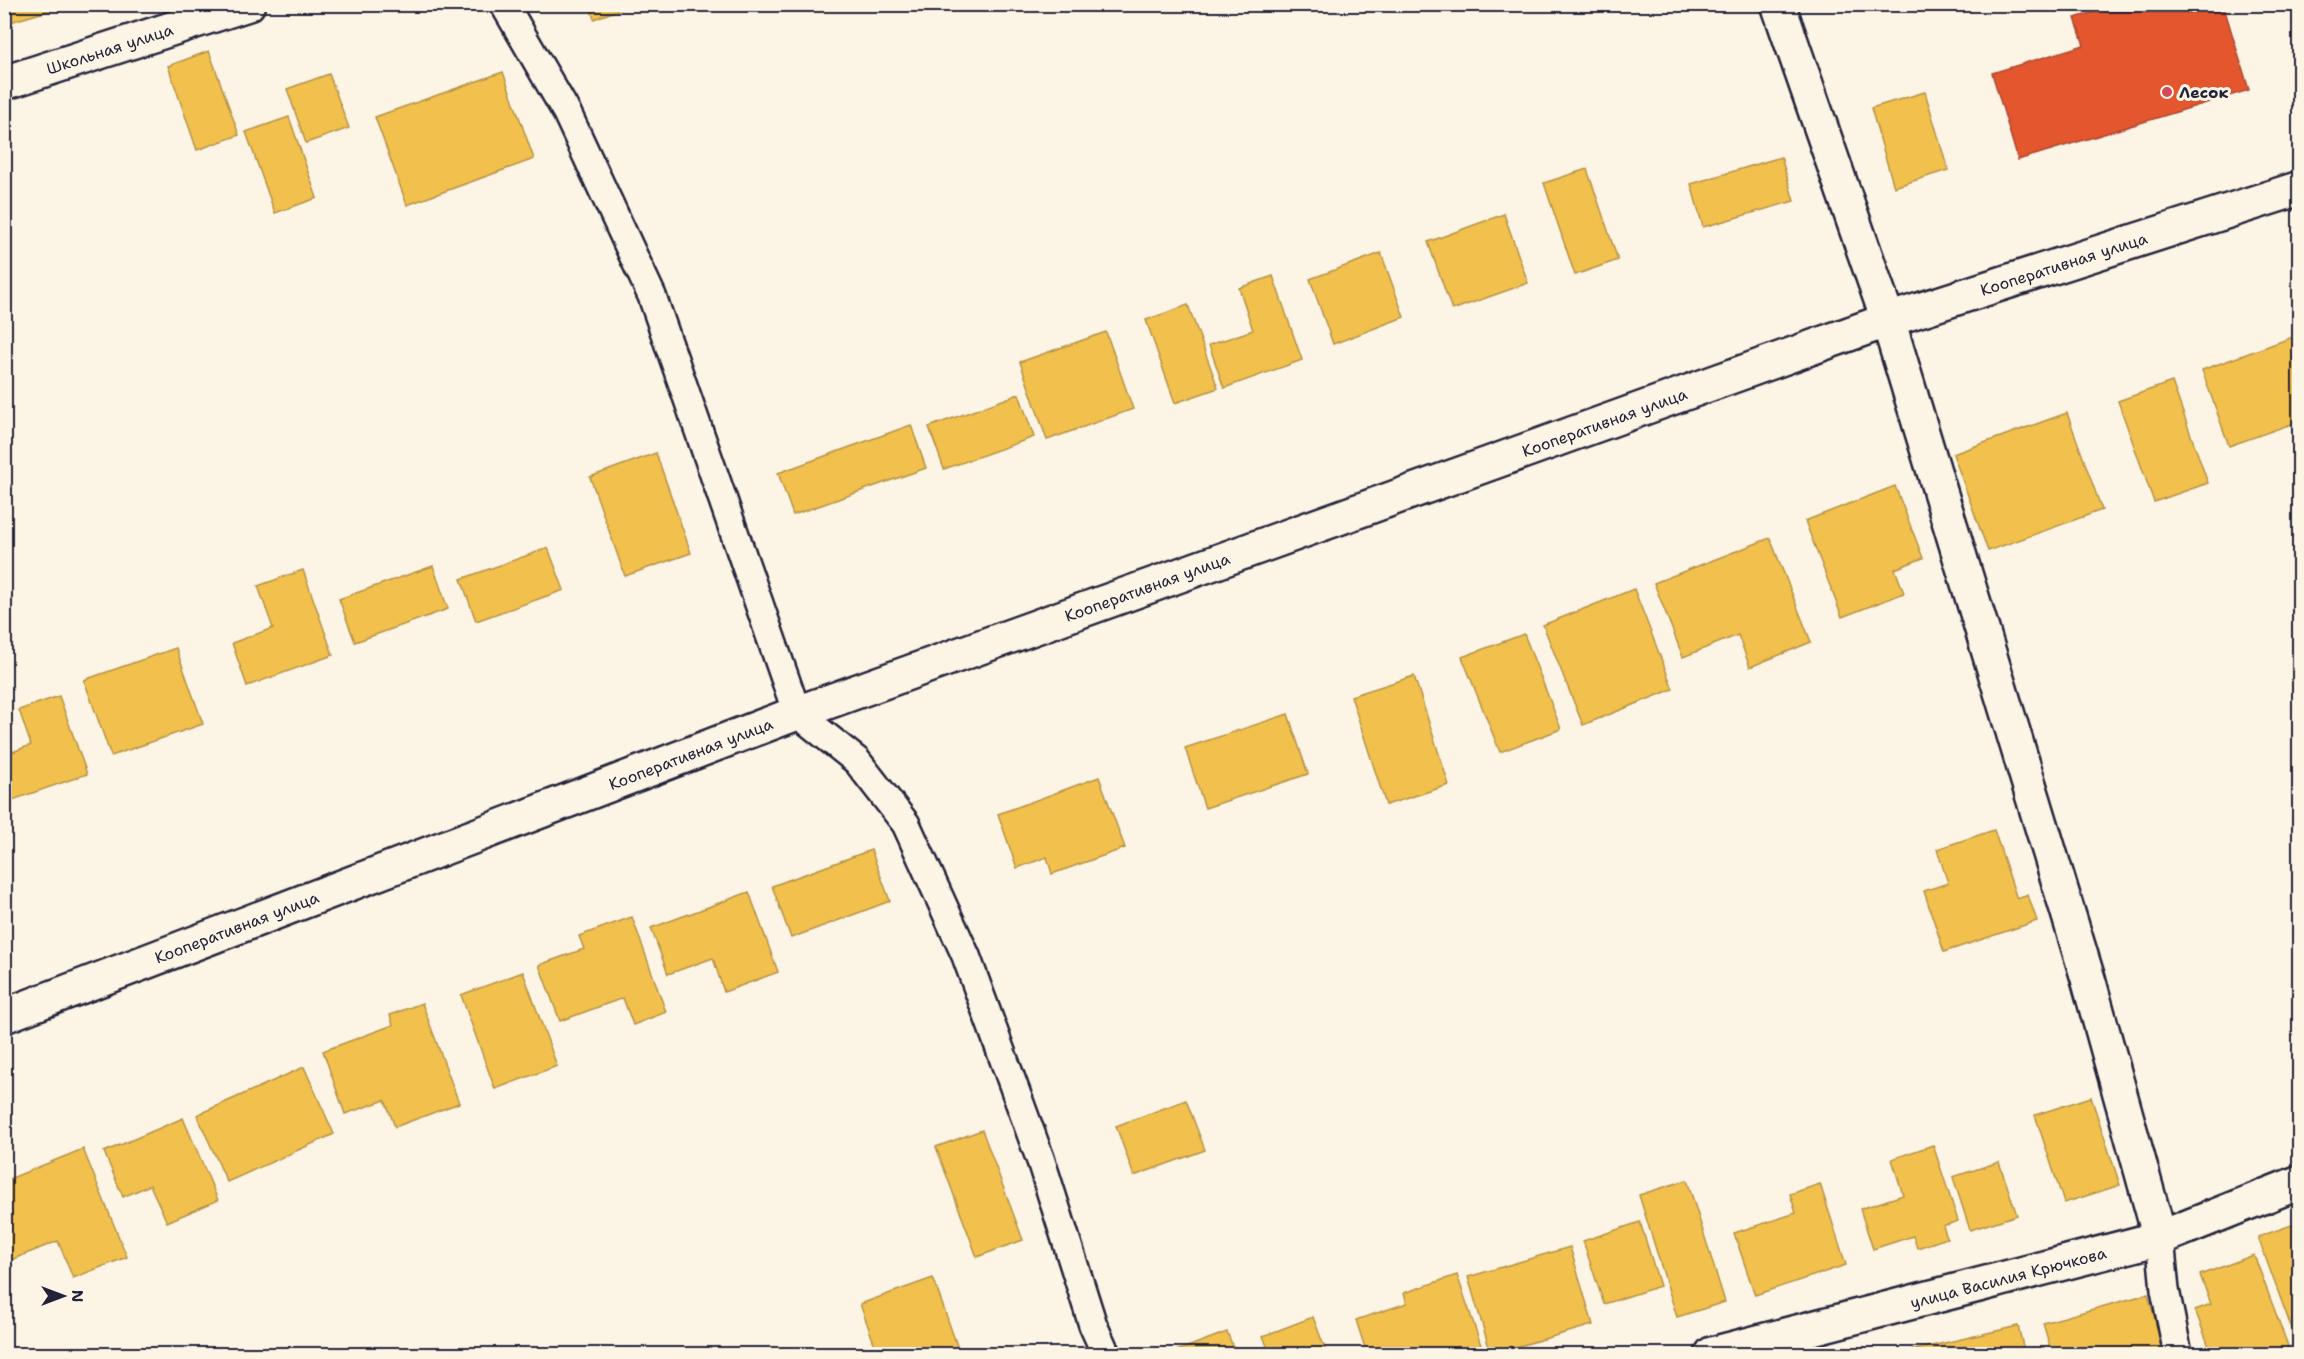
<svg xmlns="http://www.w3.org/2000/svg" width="2304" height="1359" font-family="'Shantell Sans',sans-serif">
<rect width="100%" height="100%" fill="#fcf5e5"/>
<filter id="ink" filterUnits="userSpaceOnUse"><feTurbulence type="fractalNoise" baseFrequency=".0167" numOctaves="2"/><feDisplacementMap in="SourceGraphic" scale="12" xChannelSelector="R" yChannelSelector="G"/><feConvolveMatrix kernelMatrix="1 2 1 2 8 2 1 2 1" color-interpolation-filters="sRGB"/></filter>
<g filter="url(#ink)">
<!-- homes -->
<g fill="#f2c14e" stroke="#b49148" stroke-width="1.5">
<path d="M5 4H72L10 22Z"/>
<path d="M589 4H634L594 19Z"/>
<path d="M209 51 239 135 197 150 168 66Z"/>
<path d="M503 72 534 159 407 205 375 117Z"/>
<path d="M329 74 349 128 306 143 287 89Z"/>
<path d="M1925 92 1948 170 1894 187 1871 108Z"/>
<path d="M289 117 317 198 275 213 246 132Z"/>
<path d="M1781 157 1794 201 1703 227 1691 184Z"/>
<path d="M1587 169 1618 260 1575 275 1544 183Z"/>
<path d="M1504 214 1528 283 1452 310 1428 242Z"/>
<path d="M1381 253 1404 317 1333 344 1310 279Z"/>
<path d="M1273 276 1302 360 1224 388 1209 345 1253 330 1239 288Z"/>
<path d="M1188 305 1218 388 1175 403 1146 320Z"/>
<path d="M1106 332 1133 409 1047 440 1020 362Z"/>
<path d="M2293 337 2300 355V421L2229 446 2202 370Z"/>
<path d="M2172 382 2208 483 2154 502 2118 401Z"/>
<path d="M1019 394 1034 437 944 469 929 427Z"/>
<path d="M2067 413 2102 510 1988 551 1953 454Z"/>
<path d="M911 425 926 468 793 515 778 473Z"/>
<path d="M656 453 691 553 625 576 590 477Z"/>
<path d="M1895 486 1923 558 1895 569 1904 593 1842 617 1805 521Z"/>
<path d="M1770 538 1811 642 1750 667 1738 635 1683 657 1654 583Z"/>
<path d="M548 548 564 590 476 621 461 579Z"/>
<path d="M433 566 448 609 355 642 339 599Z"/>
<path d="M303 570 333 655 247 686 232 643 273 628 258 586Z"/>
<path d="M1634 589 1673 689 1583 725 1543 625Z"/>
<path d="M1524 634 1561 729 1500 752 1462 657Z"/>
<path d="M176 648 203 724 111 756 84 680Z"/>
<path d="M1414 676 1449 785 1386 805 1351 696Z"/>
<path d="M59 696 87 774 4 803V755L31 745 19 710Z"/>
<path d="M1288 714 1308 774 1205 808 1185 748Z"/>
<path d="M1099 777 1125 848 1052 874 1047 857 1017 868 998 814Z"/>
<path d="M1994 830 2017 899 2028 895 2037 921 1944 952 1924 891 1948 883 1937 849Z"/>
<path d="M871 850 890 901 791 938 772 886Z"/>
<path d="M749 892 778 972 724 992 713 958 668 974 651 928Z"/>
<path d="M632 917 666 1012 633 1025 623 998 560 1021 539 965 584 949 579 936Z"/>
<path d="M523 972 557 1066 495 1089 461 995Z"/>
<path d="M422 1003 459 1103 395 1127 385 1100 345 1114 323 1051 393 1025 390 1015Z"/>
<path d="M304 1067 334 1134 227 1182 197 1115Z"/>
<path d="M2091 1097 2120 1185 2064 1203 2035 1115Z"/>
<path d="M1186 1100 1205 1150 1134 1176 1116 1126Z"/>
<path d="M183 1118 218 1200 167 1222 150 1185 123 1197 104 1152Z"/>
<path d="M982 1130 1023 1240 977 1257 936 1147Z"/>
<path d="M1933 1145 1958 1221 1943 1226 1947 1238 1917 1248 1913 1236 1873 1249 1860 1209 1903 1195 1892 1159Z"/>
<path d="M83 1149 127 1257 73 1278 58 1241 11 1260 4 1242V1181Z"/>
<path d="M1999 1162 2017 1215 1970 1230 1953 1177Z"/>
<path d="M1687 1180 1725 1302 1677 1317 1639 1195Z"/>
<path d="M1820 1184 1846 1265 1755 1295 1734 1233 1796 1213 1790 1194Z"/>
<path d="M1640 1222 1660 1286 1604 1304 1583 1241Z"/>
<path d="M2300 1222V1333L2294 1335 2258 1237Z"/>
<path d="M1570 1247 1593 1325 1491 1354 1468 1277Z"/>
<path d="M2254 1255 2291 1354H2212L2195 1310 2211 1304 2200 1275Z"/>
<path d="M1457 1275 1484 1354H1367L1356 1320 1407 1303 1404 1293Z"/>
<path d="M933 1278 960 1354H878L860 1304Z"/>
<path d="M2148 1294 2164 1354H2052L2043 1323Z"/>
<path d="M1313 1317 1327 1354H1270L1263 1336Z"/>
<path d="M2018 1326 2025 1354H1897Z"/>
<path d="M1227 1332 1236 1354H1172L1171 1353Z"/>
</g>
<!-- shops -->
<path fill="#e4572e" stroke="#aa4732" stroke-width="1.5" d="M2120 4H2188L2190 13 2223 4 2249 90 2018 160 1992 73 2084 45 2075 18Z"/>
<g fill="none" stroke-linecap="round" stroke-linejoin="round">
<defs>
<g id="lane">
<path d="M504 4 567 113 652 296 797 713 857 761 906 824 966 956 1041 1161 1093 1325 1106 1354"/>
<path d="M2160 1238 2165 1290 2178 1354"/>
</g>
<g id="street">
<path d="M1778 4 1888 320 2089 982 2160 1238"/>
<path id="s1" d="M4 83 248 4"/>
<path id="s2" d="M1712 1354 2160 1238 2300 1182"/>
</g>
<g id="secondary">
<path id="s3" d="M4 1016 797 713 1888 320 2300 188"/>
</g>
</defs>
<!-- lane casing -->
<use href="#lane" stroke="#22223b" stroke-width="32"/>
<!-- street casing -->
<use href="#street" stroke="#22223b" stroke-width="38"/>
<!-- secondary casing -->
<use href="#secondary" stroke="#22223b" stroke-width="38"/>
<!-- lane -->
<use href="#lane" stroke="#fcf5e5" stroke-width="27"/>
<!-- street -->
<use href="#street" stroke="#fcf5e5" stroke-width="33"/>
<!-- secondary -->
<use href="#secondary" stroke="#fcf5e5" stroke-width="33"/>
</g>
</g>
<!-- markers -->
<circle fill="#d1495b" stroke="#fcf5e5" stroke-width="2" cx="2167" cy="92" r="6"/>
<g text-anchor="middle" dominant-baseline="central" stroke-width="6" stroke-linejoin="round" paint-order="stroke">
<!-- street labels -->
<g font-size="16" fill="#22223b" stroke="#fcf5e5">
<text stroke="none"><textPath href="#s1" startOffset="111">Школьная улица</textPath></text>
<text stroke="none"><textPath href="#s3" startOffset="2193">Кооперативная улица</textPath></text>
<text stroke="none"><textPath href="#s3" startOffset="1707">Кооперативная улица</textPath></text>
<text stroke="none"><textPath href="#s3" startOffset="1221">Кооперативная улица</textPath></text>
<text stroke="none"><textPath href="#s3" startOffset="735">Кооперативная улица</textPath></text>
<text stroke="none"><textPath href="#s3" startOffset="249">Кооперативная улица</textPath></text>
<text stroke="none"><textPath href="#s2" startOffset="306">улица Василия Крючкова</textPath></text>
</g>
<!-- poi labels -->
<g font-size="16" font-weight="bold" fill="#22223b" stroke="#fcf5e5" text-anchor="start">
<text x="2179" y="92">Лесок</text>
</g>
</g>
<!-- margin -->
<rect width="2304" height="1359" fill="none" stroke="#fcf5e5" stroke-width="24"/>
<rect x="12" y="12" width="2280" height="1335" fill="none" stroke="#22223b" stroke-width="2" filter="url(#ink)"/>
<!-- north arrow -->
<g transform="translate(63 1296) rotate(90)" stroke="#fcf5e5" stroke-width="4.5" paint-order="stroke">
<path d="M0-4.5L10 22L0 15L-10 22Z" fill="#22223b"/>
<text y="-9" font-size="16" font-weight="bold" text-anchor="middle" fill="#22223b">N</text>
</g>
</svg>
